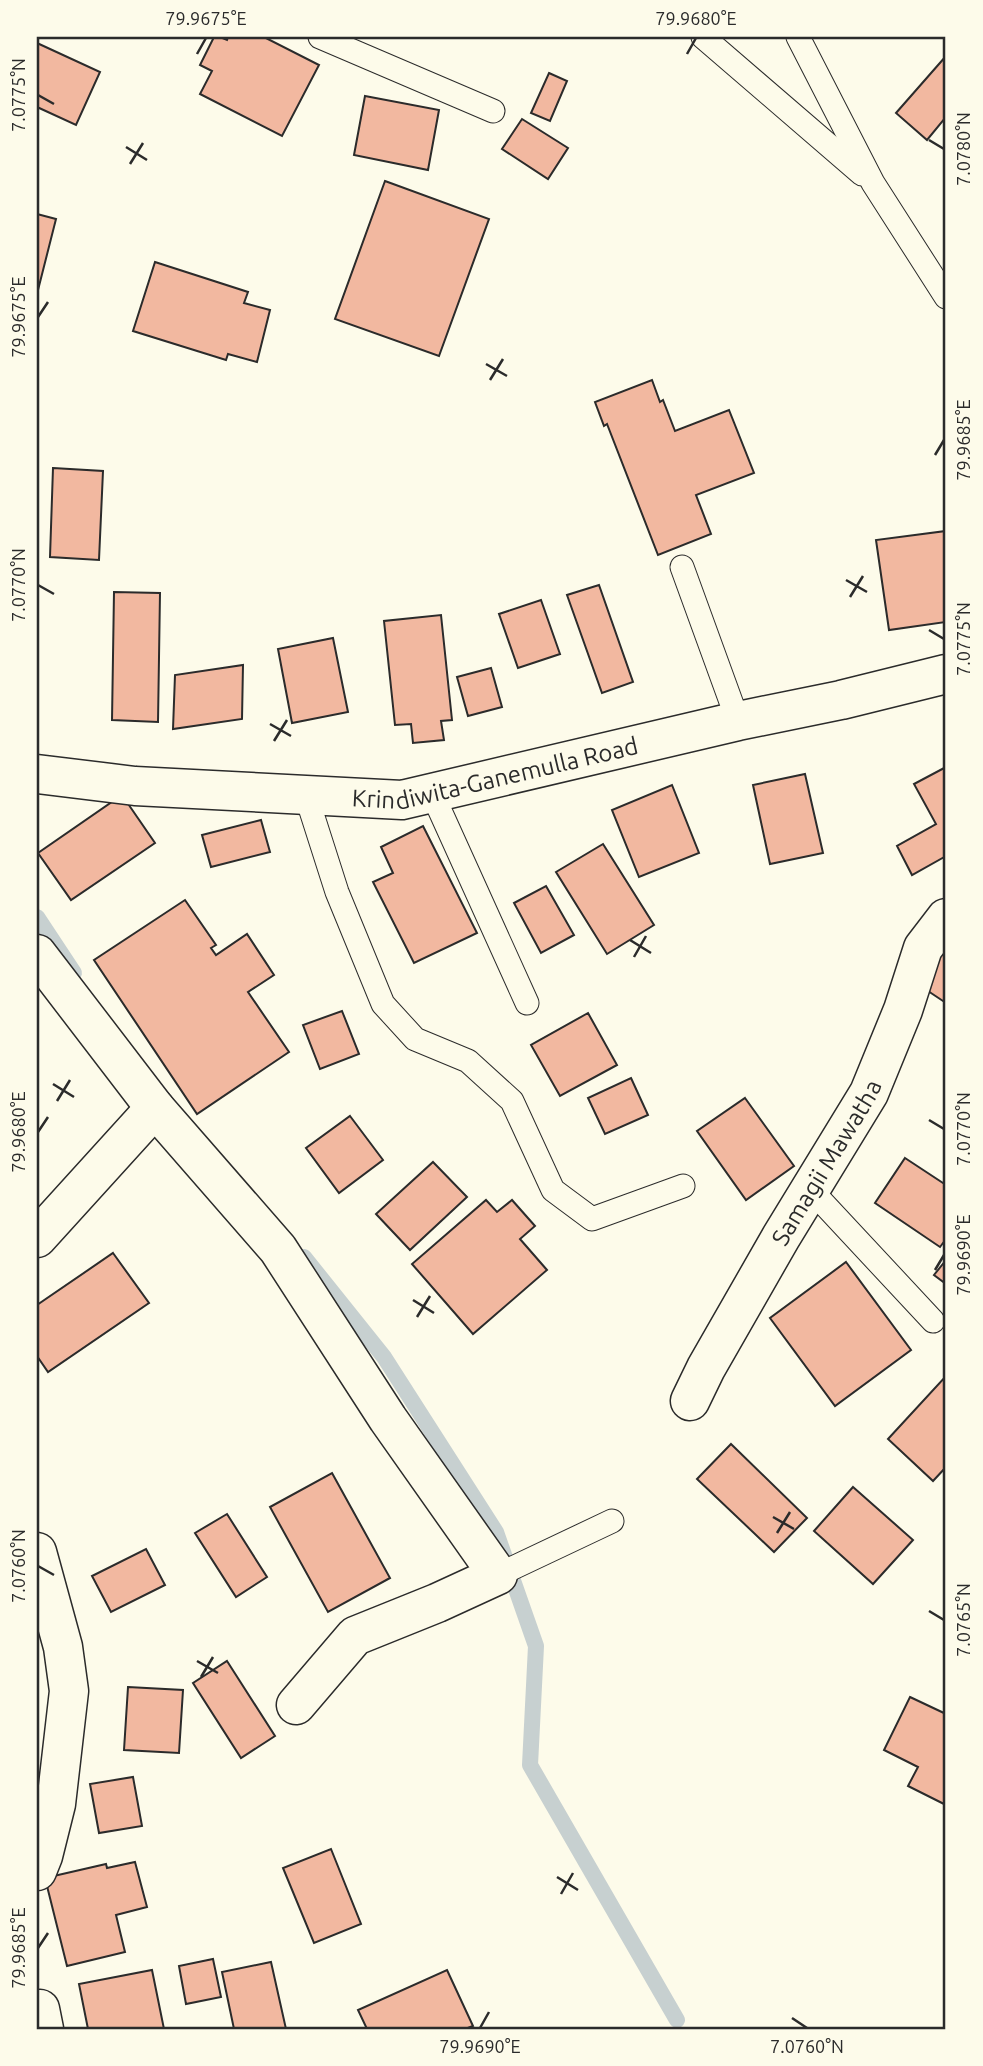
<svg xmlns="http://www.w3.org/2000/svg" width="983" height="2066" font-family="Ubuntu,sans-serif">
<rect width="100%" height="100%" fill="#fdfbea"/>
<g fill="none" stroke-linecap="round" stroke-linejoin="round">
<!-- stream -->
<g stroke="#c7d0d0" stroke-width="16">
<path d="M37 917 74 973"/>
<path d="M304 1257 384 1357 496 1532 536 1646 530 1765 677 2020"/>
</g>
</g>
<!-- building -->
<g fill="#f2b8a0" stroke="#2b2b2b" stroke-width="2">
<path d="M214 37H220L227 40 228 37H264L319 65 282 136 200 94 212 71 200 65Z"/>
<path d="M37 43 100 72 76 125 37 107Z"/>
<path d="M946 56V117L927 140 896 113Z"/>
<path d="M549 73 567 81 550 121 531 113Z"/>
<path d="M365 96 439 110 428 170 354 155Z"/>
<path d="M522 119 568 148 548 179 502 149Z"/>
<path d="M385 181 489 219 439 356 335 319Z"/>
<path d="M37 214 56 219 37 294Z"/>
<path d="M155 262 248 292 244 303 270 310 257 362 228 354 226 360 133 331Z"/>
<path d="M652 380 660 402 663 400 675 431 729 410 754 473 696 495 711 534 658 555 607 424 604 426 595 402Z"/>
<path d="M53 468 103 471 99 560 50 557Z"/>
<path d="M946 531V622L889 630 876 540Z"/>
<path d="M599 585 633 682 602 693 567 595Z"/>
<path d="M114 592 160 593 158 722 112 720Z"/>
<path d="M541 600 560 654 518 668 499 614Z"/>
<path d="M441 615 452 720 441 721 444 740 413 743 411 724 395 725 384 621Z"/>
<path d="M333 638 348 712 292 723 278 649Z"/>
<path d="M243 665 242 719 173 729 175 675Z"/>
<path d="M491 668 502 707 468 716 457 677Z"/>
<path d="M946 767V856L912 875 897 846 936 824 914 784Z"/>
<path d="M805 774 823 853 770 864 753 785Z"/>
<path d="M672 785 699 853 639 877 612 810Z"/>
<path d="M122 795 155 843 71 900 38 853Z"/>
<path d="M261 820 270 852 211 867 202 835Z"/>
<path d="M423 826 477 933 414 963 373 882 393 873 381 847Z"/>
<path d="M603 844 654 925 607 954 556 872Z"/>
<path d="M546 886 574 935 541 953 514 903Z"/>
<path d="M185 900 216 945 211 948 216 955 247 934 274 975 248 992 289 1052 197 1114 94 960Z"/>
<path d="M946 942V1003L919 985Z"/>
<path d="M342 1011 359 1054 320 1069 303 1025Z"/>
<path d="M588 1013 617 1065 560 1096 531 1045Z"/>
<path d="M631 1078 648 1115 605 1134 588 1098Z"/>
<path d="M745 1098 794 1166 746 1200 697 1131Z"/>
<path d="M350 1116 383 1160 339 1193 306 1148Z"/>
<path d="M905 1158 946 1185V1239L940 1247 875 1203Z"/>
<path d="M433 1162 467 1197 410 1250 376 1214Z"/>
<path d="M486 1200 497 1212 512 1200 535 1226 520 1239 547 1270 473 1334 412 1264Z"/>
<path d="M113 1253 149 1303 48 1372 37 1356V1305Z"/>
<path d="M946 1260V1284L934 1275Z"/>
<path d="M846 1262 911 1350 835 1406 770 1318Z"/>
<path d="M946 1376V1467L933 1481 888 1439Z"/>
<path d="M731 1444 807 1518 774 1552 697 1479Z"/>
<path d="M332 1473 390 1578 328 1612 270 1507Z"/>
<path d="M853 1487 913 1540 873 1584 814 1531Z"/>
<path d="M227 1514 267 1577 236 1597 195 1533Z"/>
<path d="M146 1549 165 1585 111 1612 92 1576Z"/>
<path d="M227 1661 275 1736 241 1758 193 1683Z"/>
<path d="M128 1687 183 1690 179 1753 124 1750Z"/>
<path d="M910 1697 946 1714V1799L944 1804 908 1786 918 1767 884 1750Z"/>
<path d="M133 1777 142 1826 99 1833 90 1784Z"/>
<path d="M331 1849 361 1924 314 1943 283 1868Z"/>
<path d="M135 1862 147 1907 116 1915 125 1952 67 1966 45 1878 106 1864 107 1868Z"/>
<path d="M213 1959 221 1997 186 2004 179 1966Z"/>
<path d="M271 1962 286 2029H234L222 1972Z"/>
<path d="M152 1970 164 2029H88L79 1984Z"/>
<path d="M447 1970 473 2026 465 2029H367L358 2010Z"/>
</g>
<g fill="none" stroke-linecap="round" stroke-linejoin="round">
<defs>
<g id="service">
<path d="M320 37 493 111"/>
<path d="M703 37 862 174"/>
<path d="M798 37 873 183 946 297"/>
<path d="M682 567 738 721"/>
<path d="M432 793 527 1003"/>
<path d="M306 795 337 892 383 1004 415 1039 468 1061 512 1101 553 1190 592 1219 683 1186"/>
<path d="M810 1189 933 1321"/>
<path d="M498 1575 612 1521"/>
</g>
<g id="minor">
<path d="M37 954 155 1108 278 1249 388 1419 498 1575 437 1603 355 1636 296 1705"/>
<path d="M37 1238 155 1108"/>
<path id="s1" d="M690 1401 706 1368 781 1237 869 1093 903 1010 923 948 946 918"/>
<path d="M37 1552 63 1647 69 1691 56 1804 43 1856 37 1871"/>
<path d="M40 2009 44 2029"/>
</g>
<g id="primary">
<path id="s2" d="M37 774 135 786 402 800 738 721 841 700 946 674"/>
</g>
</defs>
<!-- service casing -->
<use href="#service" stroke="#2b2b2b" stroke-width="25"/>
<!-- minor casing -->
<use href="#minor" stroke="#2b2b2b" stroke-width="41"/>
<!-- primary casing -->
<use href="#primary" stroke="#2b2b2b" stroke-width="41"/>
<!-- service -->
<use href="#service" stroke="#fdfbea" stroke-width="23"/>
<!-- minor -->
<use href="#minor" stroke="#fdfbea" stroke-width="38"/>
<!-- primary -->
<use href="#primary" stroke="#fdfbea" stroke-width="38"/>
</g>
<!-- ticks -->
<path fill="none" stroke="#2b2b2b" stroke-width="2.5" d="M197 54 206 38M687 54 696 38M38 95 54 104M929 140 944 149M126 147 147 160M130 164 143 143M38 317 48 302M486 364 507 376M490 380 503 359M935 455 944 440M846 580 867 592M38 585 54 594M850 597 863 576M929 630 944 639M270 724 291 736M274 741 287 720M630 940 651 953M634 957 646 936M53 1084 74 1097M57 1101 70 1080M929 1120 944 1129M38 1132 48 1117M935 1270 944 1255M413 1300 434 1313M417 1317 430 1296M773 1517 794 1529M777 1533 790 1512M38 1566 54 1575M929 1611 944 1620M197 1661 218 1673M201 1677 213 1657M557 1877 578 1890M561 1894 573 1873M38 1948 48 1933M792 2018 807 2028M480 2028 489 2012"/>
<g text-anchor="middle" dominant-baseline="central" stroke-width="5" stroke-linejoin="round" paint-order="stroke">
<!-- street labels -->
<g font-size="24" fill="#2b2b2b" stroke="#fdfbea">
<text stroke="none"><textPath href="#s2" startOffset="462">Krindiwita-Ganemulla Road</textPath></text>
<text stroke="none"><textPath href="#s1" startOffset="275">Samagii Mawatha</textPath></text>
</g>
</g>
<!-- border -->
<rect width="983" height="2066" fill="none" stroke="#fdfbea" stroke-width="77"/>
<rect x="38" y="38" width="906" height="1990" fill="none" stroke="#2b2b2b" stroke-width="2.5"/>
<g font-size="18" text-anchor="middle" fill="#2b2b2b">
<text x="206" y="25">79.9675°E</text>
<text x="696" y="25">79.9680°E</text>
<text transform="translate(19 95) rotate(-90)" y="6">7.0775°N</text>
<text transform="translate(964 149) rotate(-90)" y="6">7.0780°N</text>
<text transform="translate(19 317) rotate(-90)" y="6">79.9675°E</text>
<text transform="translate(964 440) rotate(-90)" y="6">79.9685°E</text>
<text transform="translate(19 585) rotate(-90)" y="6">7.0770°N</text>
<text transform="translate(964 639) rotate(-90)" y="6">7.0775°N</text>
<text transform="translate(964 1129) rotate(-90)" y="6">7.0770°N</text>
<text transform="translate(19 1132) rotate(-90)" y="6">79.9680°E</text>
<text transform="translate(964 1255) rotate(-90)" y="6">79.9690°E</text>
<text transform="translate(19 1566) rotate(-90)" y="6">7.0760°N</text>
<text transform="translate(964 1620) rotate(-90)" y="6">7.0765°N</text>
<text transform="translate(19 1948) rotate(-90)" y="6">79.9685°E</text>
<text x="480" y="2053">79.9690°E</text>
<text x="807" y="2053">7.0760°N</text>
</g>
</svg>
